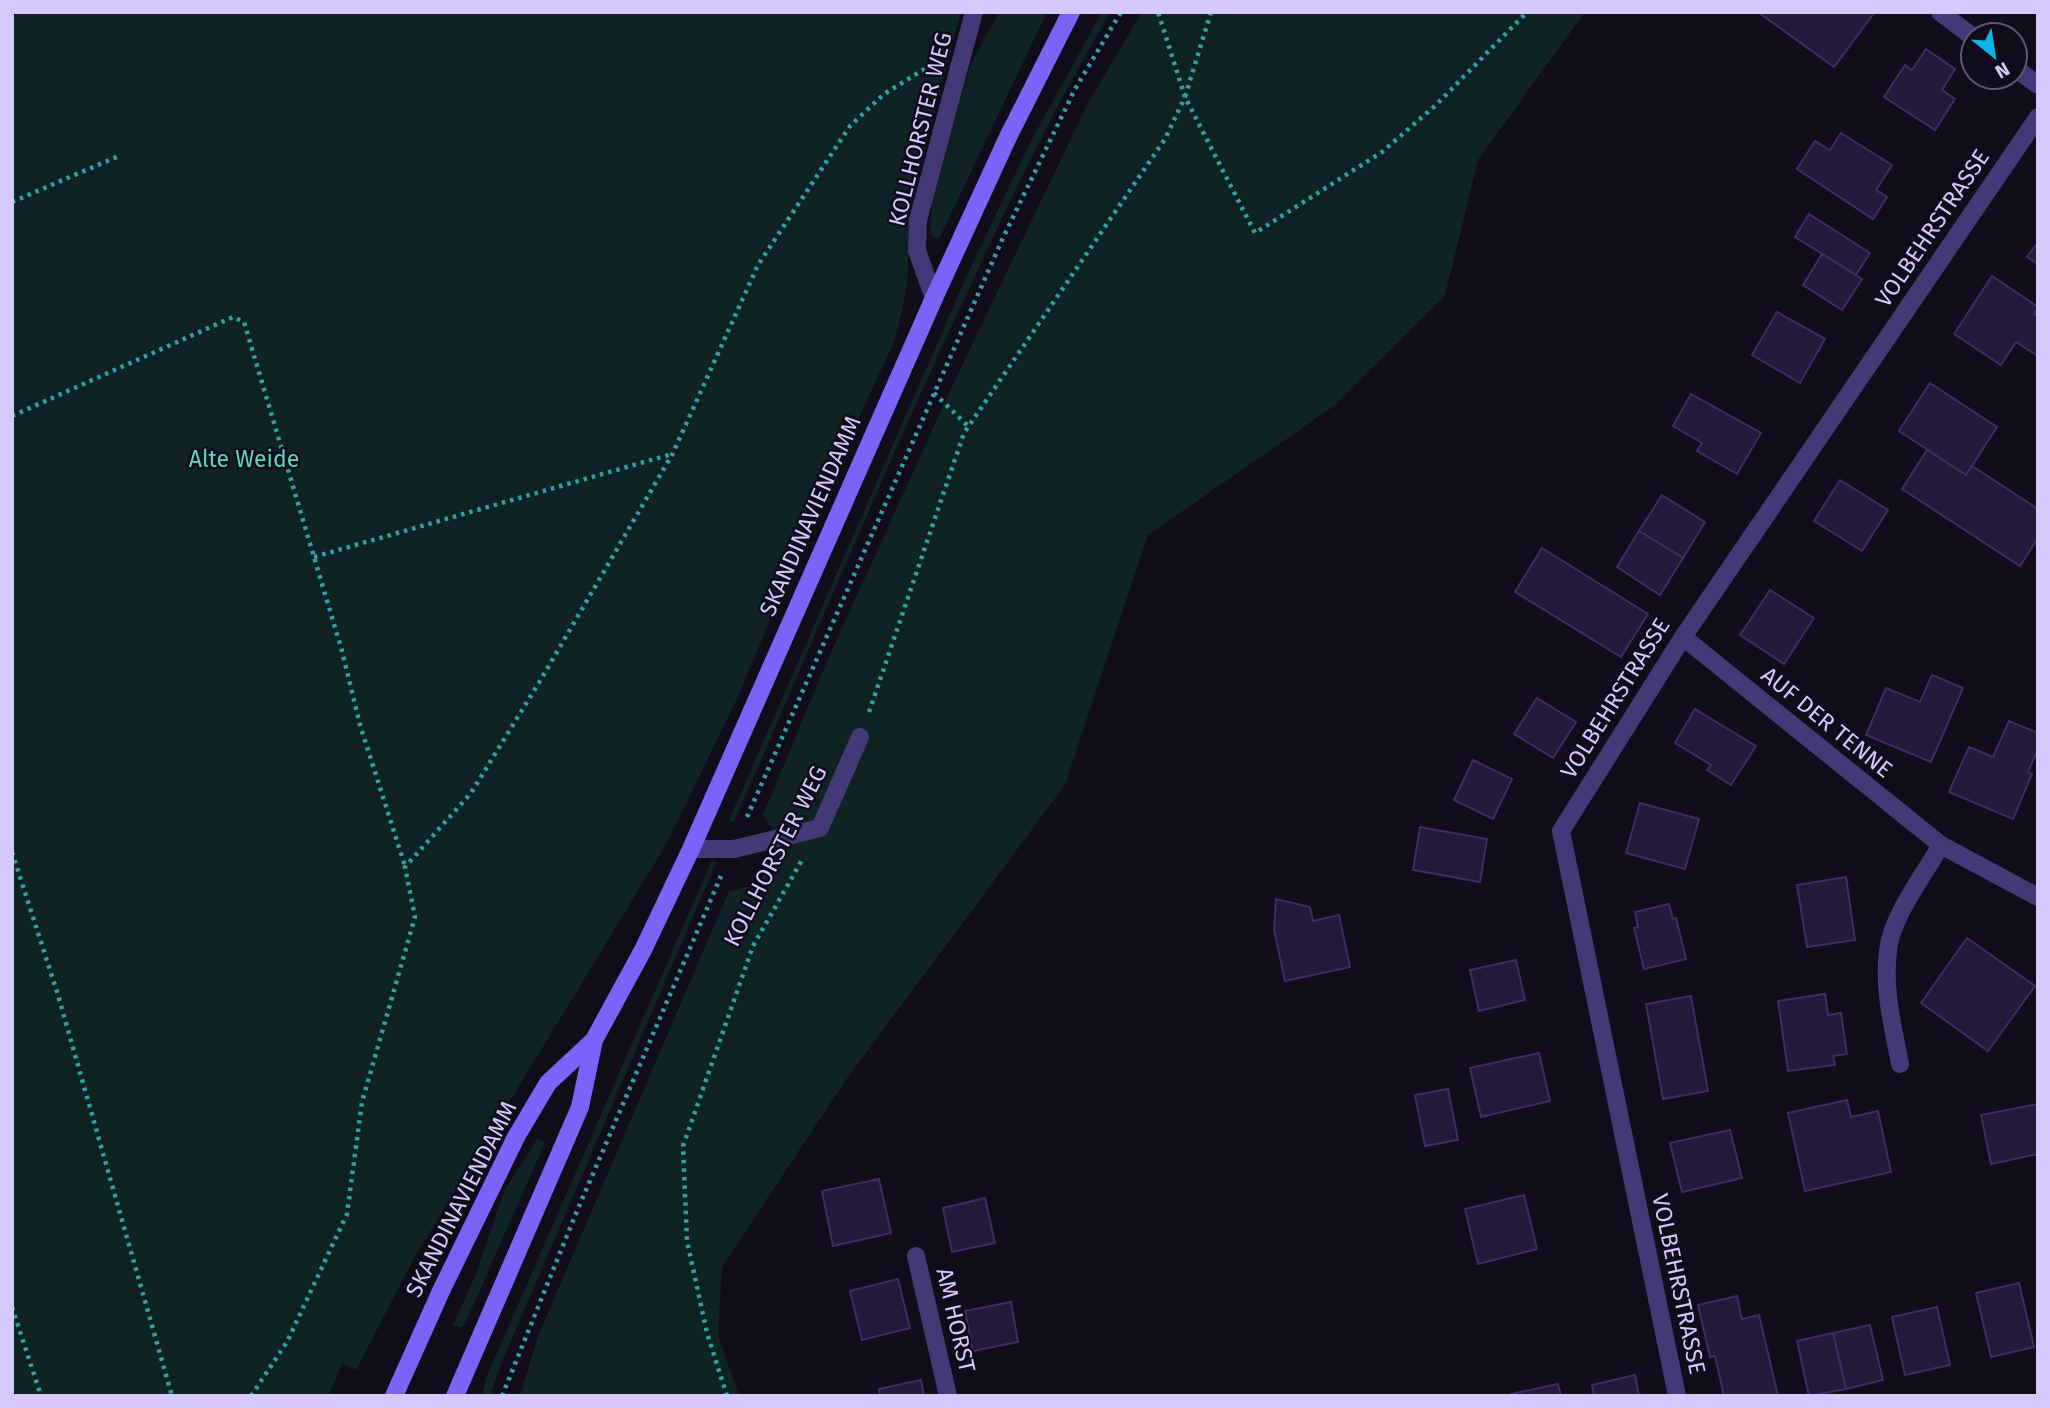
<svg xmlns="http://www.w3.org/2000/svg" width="2050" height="1408" font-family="'Fira Sans',sans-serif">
<rect width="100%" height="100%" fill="#100c1a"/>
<!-- green -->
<g fill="#0f2224">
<path d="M12 12H961L911 202C907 225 909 246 908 268 907 293 900 321 893 344L826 489 735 703 667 843 412 1262 356 1370 342 1364 328 1396H12Z"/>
<path d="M999 12H1047L939 239 933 237 930 228 932 199 970 65Z"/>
<path d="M1102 12H1111C1054 106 1008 205 962 304 882 475 810 649 734 822L729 820 967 275 1032 139Z"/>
<path d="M1142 12H1585L1478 160 1445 296 1334 406 1148 535 1065 785 843 1084 722 1267 718 1335 739 1396H520L538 1336 729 891 759 884 779 842 763 815 827 661 955 380 1088 103Z"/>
<path d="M712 860 717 861 502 1362 490 1396H482L486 1378Z"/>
<path d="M537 1139 545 1143 472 1308 462 1328 453 1325 476 1274 504 1191Z"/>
</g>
<!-- building -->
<g fill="#24193a" stroke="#3e2c65" stroke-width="2">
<path d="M1758 12H1873L1874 13 1834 67Z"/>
<path d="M1926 49 1955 69 1942 90 1955 99 1935 130 1884 97 1905 65 1912 70Z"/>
<path d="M1841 133 1892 165 1876 190 1887 197 1873 219 1797 169 1815 141 1830 150Z"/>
<path d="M1809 214 1870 253 1856 275 1795 237Z"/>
<path d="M2038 242V264L2027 257Z"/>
<path d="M1822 254 1862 279 1842 310 1803 285Z"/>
<path d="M1992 276 2038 307 2034 314 2038 316V356L2016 342 2001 365 1954 334Z"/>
<path d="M1777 312 1825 339 1800 383 1752 355Z"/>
<path d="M1930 383 1997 427 1966 475 1899 431Z"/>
<path d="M1691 394 1761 433 1737 474 1697 451 1702 443 1673 426Z"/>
<path d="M1927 450 1966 475 1972 466 2038 509V538L2020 566 1902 489Z"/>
<path d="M1840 480 1888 510 1862 551 1814 521Z"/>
<path d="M1662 495 1705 522 1683 558 1639 531Z"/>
<path d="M1639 531 1683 558 1660 595 1617 567Z"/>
<path d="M1542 548 1648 614 1621 657 1515 592Z"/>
<path d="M1770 590 1814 618 1784 664 1740 635Z"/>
<path d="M1932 675 1963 688 1931 762 1866 735 1886 688 1920 702Z"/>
<path d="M1537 698 1576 722 1553 758 1514 734Z"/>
<path d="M1695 709 1756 746 1731 785 1707 770 1711 765 1675 743Z"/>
<path d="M2009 721 2038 733V749L2028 772 2032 774 2013 819 1949 792 1969 747 1993 757Z"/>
<path d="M1473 760 1512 779 1493 819 1454 800Z"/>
<path d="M1640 803 1699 819 1685 869 1626 853Z"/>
<path d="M1420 827 1487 839 1480 882 1413 870Z"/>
<path d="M1846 877 1855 940 1807 947 1797 885Z"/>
<path d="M1276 899 1310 907 1313 921 1339 915 1350 967 1285 981 1274 930Z"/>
<path d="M1669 904 1673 919 1676 918 1686 959 1644 969 1634 928 1638 927 1635 912Z"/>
<path d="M1967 938 2035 986 1988 1051 1921 1003Z"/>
<path d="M1516 960 1525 1000 1479 1011 1470 970Z"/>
<path d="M1825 994 1828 1015 1841 1013 1847 1054 1833 1056 1835 1065 1788 1071 1778 1001Z"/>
<path d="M1691 996 1708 1091 1663 1099 1646 1004Z"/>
<path d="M1539 1053 1550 1101 1481 1117 1470 1068Z"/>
<path d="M1448 1089 1458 1140 1425 1146 1415 1095Z"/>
<path d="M1847 1100 1851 1117 1878 1111 1891 1172 1805 1191 1788 1113Z"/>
<path d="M2038 1104V1154L1991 1164 1981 1115Z"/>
<path d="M1730 1130 1742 1178 1682 1192 1670 1143Z"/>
<path d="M879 1179 891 1233 833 1246 822 1191Z"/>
<path d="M1524 1195 1537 1249 1478 1264 1465 1209Z"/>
<path d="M985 1198 995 1243 952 1252 943 1208Z"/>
<path d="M898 1279 910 1328 862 1340 850 1291Z"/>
<path d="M2019 1283 2034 1347 1991 1357 1976 1293Z"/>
<path d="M1737 1296 1742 1319 1759 1315 1778 1396H1724L1715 1356 1710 1357 1698 1305Z"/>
<path d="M1011 1302 1018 1342 973 1351 965 1311Z"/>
<path d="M1937 1307 1950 1365 1905 1375 1892 1317Z"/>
<path d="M1870 1325 1883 1380 1846 1389 1833 1333Z"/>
<path d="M1833 1333 1846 1389 1809 1396 1797 1341Z"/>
<path d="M1635 1375 1639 1396H1594L1592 1385Z"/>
<path d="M921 1380 924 1396H880L879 1389Z"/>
<path d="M1558 1384 1561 1396H1511V1394Z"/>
</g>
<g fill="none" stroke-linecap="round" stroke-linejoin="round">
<!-- path -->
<g stroke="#329fa6" stroke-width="4.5" stroke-dasharray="3.5 5" stroke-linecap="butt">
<path d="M1211 12 1185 97 1255 233 1382 152 1436 105 1527 12"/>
<path d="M12 202 121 155"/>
<path d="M934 393 969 427"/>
<path d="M12 416 233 317 244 322 342 651 360 725 405 866"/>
<path d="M314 557 672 454"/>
<path d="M869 712 964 433 1165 139 1185 97 1158 12"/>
<path d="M747 817 1002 240 1075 89 1121 12"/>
<path d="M12 852 58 995 172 1396"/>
<path d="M12 1307 41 1396"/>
<path d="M251 1396 287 1342 347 1214 362 1102 415 917 405 867 471 793 540 681 673 453 758 265 850 126 884 94 931 65"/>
<path d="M502 1396 577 1211 721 876"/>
<path d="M727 1396 707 1333 687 1241 683 1146 753 946 802 860"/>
</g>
<!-- service -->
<path stroke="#433977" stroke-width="18" d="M691 849H734L820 828 860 737"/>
<!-- minor -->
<g stroke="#433977" stroke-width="18">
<path d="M1940 12 1973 37"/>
<path d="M2015 68 2038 85"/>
<path d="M934 298 917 251 918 220 974 12"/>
<path d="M1683 637 1941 845 2038 897"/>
<path d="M1900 1064C1893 1027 1883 989 1888 951 1891 917 1924 875 1941 845"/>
<path d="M916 1256 948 1396"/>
<path d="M1677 1396 1561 831 1683 637 2038 117"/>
</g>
<!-- secondary -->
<g stroke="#7964f7" stroke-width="18">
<path d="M394 1396 441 1291 516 1137 548 1083 594 1040"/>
<path d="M455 1396 580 1107 594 1040 643 950 691 849 934 298 1008 137 1071 12"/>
</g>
</g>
<g text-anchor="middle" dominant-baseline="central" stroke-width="5" stroke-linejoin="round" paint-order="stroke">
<!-- street labels -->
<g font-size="23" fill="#d4c8fc" stroke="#100c1a">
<text transform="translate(920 129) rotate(-76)">KOLLHORSTER WEG</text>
<text transform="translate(1932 228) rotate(-56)">VOLBEHRSTRASSE</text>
<text transform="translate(810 516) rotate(-66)">SKANDINAVIENDAMM</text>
<text transform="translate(1615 698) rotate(-58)">VOLBEHRSTRASSE</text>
<text transform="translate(1827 722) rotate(39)">AUF DER TENNE</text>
<text transform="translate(775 856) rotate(-63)">KOLLHORSTER WEG</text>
<text transform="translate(461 1199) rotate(-63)">SKANDINAVIENDAMM</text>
<text transform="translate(1679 1284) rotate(78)">VOLBEHRSTRASSE</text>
<text transform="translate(956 1320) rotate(77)">AM HORST</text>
</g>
<!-- park labels -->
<g font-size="23" fill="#59d7c6" stroke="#100c1a">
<text x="244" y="459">Alte Weide</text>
</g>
</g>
<!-- border -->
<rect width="2050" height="1408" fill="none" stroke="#d4c8fc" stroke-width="28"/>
<!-- north arrow -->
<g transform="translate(1994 56) rotate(150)"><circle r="33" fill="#100c1a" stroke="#5e5774" stroke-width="2"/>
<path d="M0-5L12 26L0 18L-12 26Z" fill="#0cb5e4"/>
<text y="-10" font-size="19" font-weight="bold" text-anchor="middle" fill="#d4c8fc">N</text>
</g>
</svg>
